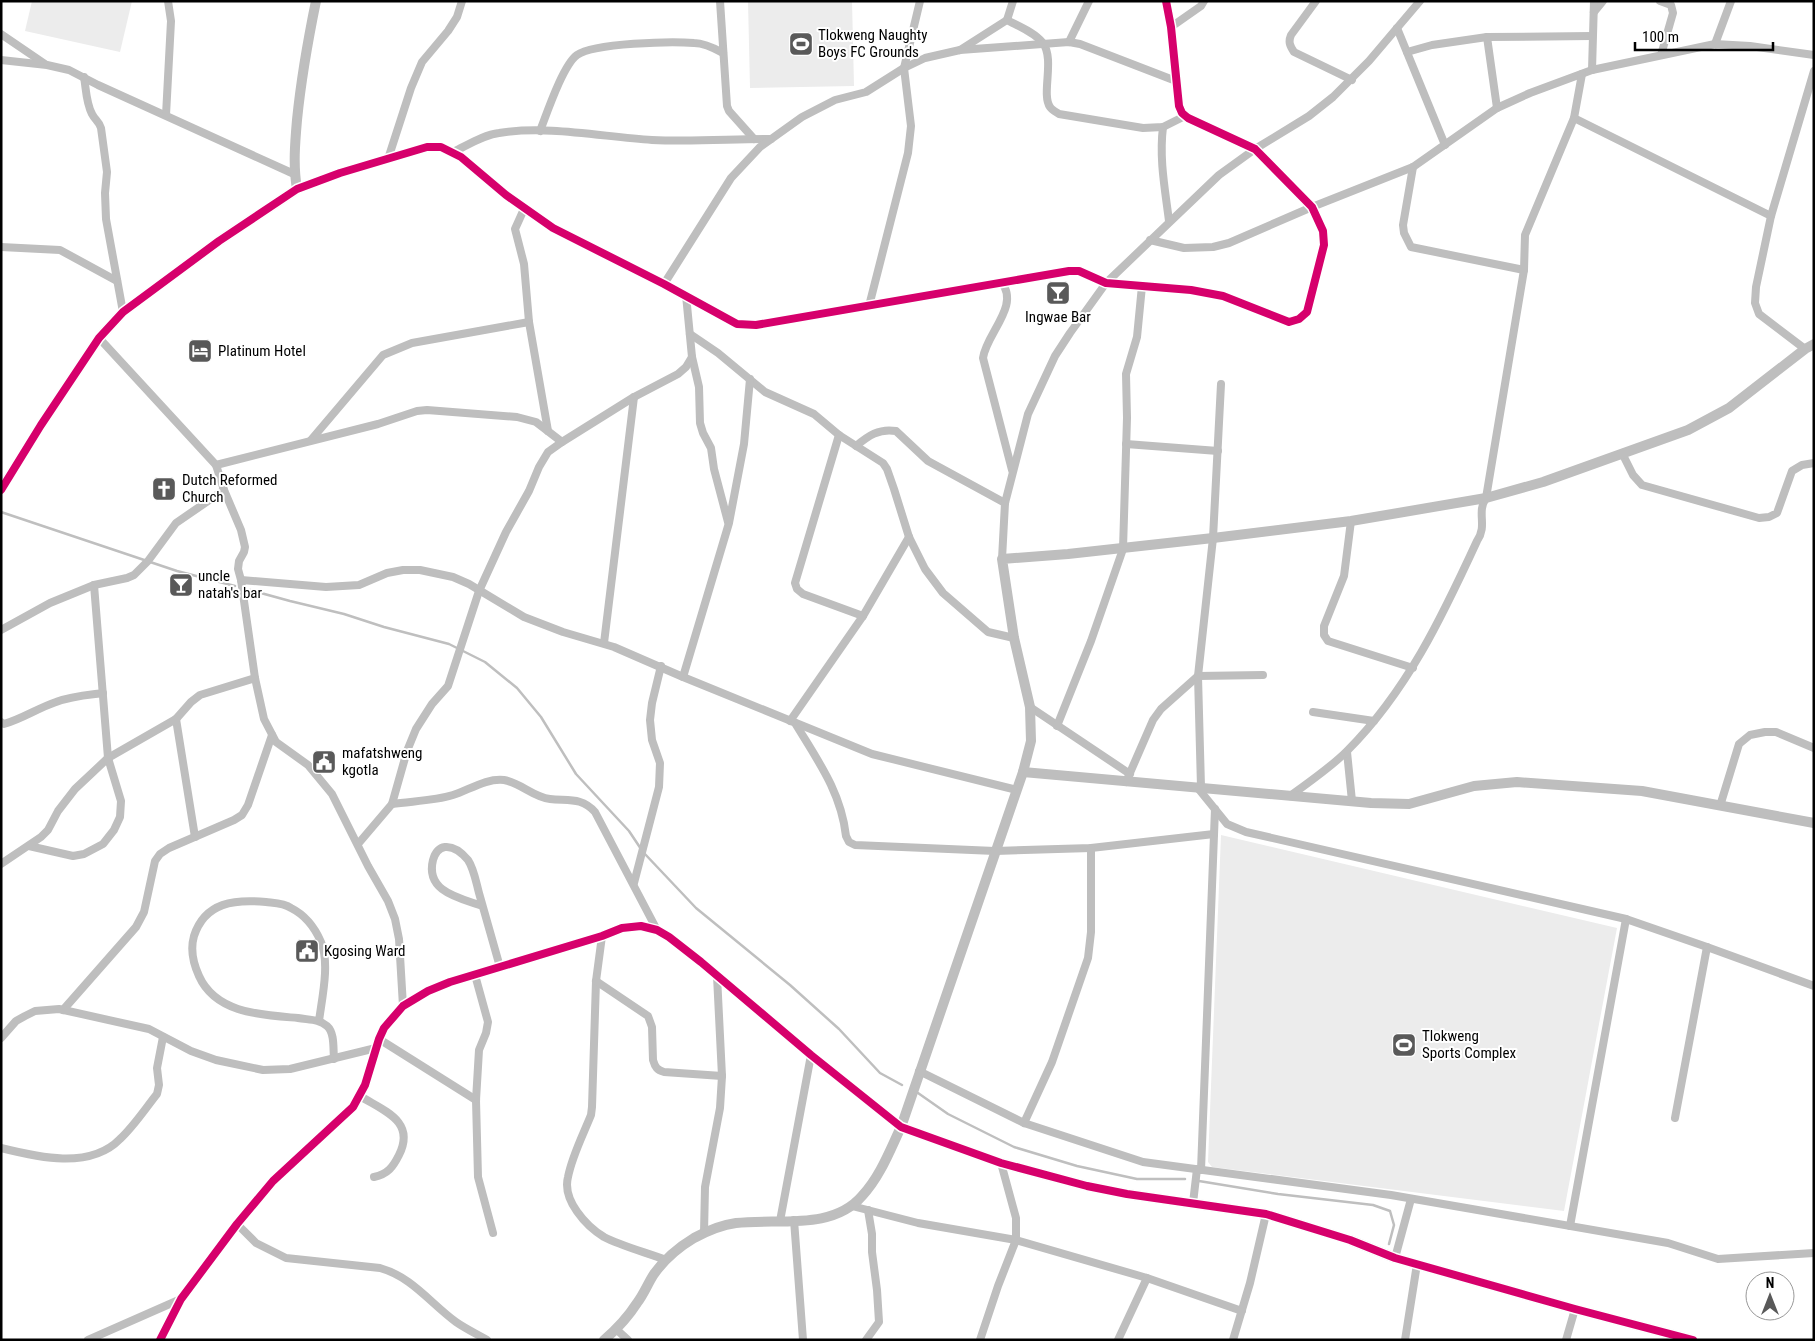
<svg xmlns="http://www.w3.org/2000/svg" width="1815" height="1341" font-family="'Roboto Condensed',sans-serif">
<rect width="100%" height="100%" fill="#fff"/>
<!-- green -->
<g fill="#ececec">
<path d="M32 1H132L120 52 25 31Z"/>
<path d="M748 1H852L854 86 750 88Z"/>
<path d="M1221 835 1617 928 1564 1211 1212 1167 1208 1162Z"/>
</g>
<g fill="none" stroke-linecap="round" stroke-linejoin="round">
<!-- stream -->
<g stroke="#bfbfbf" stroke-width="2.5">
<path d="M1 512 177 571 235 586"/>
<path d="M250 590 290 601 344 614 384 627 449 644 485 662 517 688 541 717 576 774 629 831 641 849"/>
<path d="M644 853 696 908 790 985 839 1029 880 1073 902 1085"/>
<path d="M918 1093 948 1114 1014 1147 1077 1166 1137 1179H1185"/>
<path d="M1199 1181 1278 1194 1373 1205 1390 1211 1394 1225 1389 1244"/>
</g>
<!-- minor -->
<g stroke="#bebebe" stroke-width="8">
<path d="M720 1 727 106 729 111 754 139"/>
<path d="M1316 1 1291 35C1288 42 1290 46 1294 52L1352 80"/>
<path d="M1660 1 1671 5 1673 13 1661 55"/>
<path d="M1594 12 1603 1"/>
<path d="M1007 20 1013 1"/>
<path d="M1171 27 1201 6 1204 1"/>
<path d="M1397 28 1445 145"/>
<path d="M1 34 45 64"/>
<path d="M1487 37 1497 108"/>
<path d="M1069 42 1089 1"/>
<path d="M1715 44 1731 1"/>
<path d="M960 50 1007 20C1018 26 1034 32 1043 43 1055 60 1041 94 1050 107 1052 110 1056 112 1059 114L1143 128 1163 127 1185 116"/>
<path d="M1407 52 1432 45 1487 37 1592 36"/>
<path d="M1 60 47 65 69 70 98 85 294 174"/>
<path d="M1592 70 1594 1"/>
<path d="M84 77C86 88 86 103 92 114 95 120 99 121 101 128L107 172 105 193 106 219 123 312"/>
<path d="M166 115 171 21 168 1"/>
<path d="M1574 118 1771 216"/>
<path d="M1163 127C1159 159 1165 189 1169 221"/>
<path d="M540 131C547 113 563 65 577 55 594 43 672 41 694 43 704 43 714 48 723 53"/>
<path d="M453 152C468 145 483 135 499 133 548 125 603 137 652 140 692 142 731 139 771 139"/>
<path d="M388 159 411 88 422 62 448 31 457 17 462 1"/>
<path d="M1413 167 1403 225 1404 233 1411 247 1524 270"/>
<path d="M297 189 340 173 427 147H441L461 157 506 195 553 228 664 284 737 324 756 325 1069 271H1079L1106 283 1191 290 1223 296 1289 322 1299 319 1307 312 1324 245 1323 231 1312 207 1255 149 1188 118 1182 113 1179 106 1171 27 1166 1"/>
<path d="M524 209 515 229 524 264 529 322 548 431"/>
<path d="M1150 240 1184 248 1213 247 1229 243 1312 207 1413 167 1497 108 1530 93 1592 70 1715 44 1750 46 1814 55"/>
<path d="M1 247 60 250 117 281"/>
<path d="M1001 282C1021 305 986 334 983 358L1012 470"/>
<path d="M664 284 731 178 760 147 802 117 835 100 866 92 904 68 925 58 960 50 1069 42 1080 44 1176 81"/>
<path d="M869 306 908 153 911 126 904 68 920 1"/>
<path d="M690 334 718 353 765 392 814 414 839 435 883 463 887 469 894 489 909 537 925 569 943 593 988 632 1014 638"/>
<path d="M99 338 216 465 224 490 241 530 245 547 244 552 239 561 238 569 241 580 255 678 264 719 276 742 308 765 332 794 368 866 388 901 395 919 399 939 403 1006"/>
<path d="M1805 349 1759 314 1755 303 1756 287 1771 216 1814 71"/>
<path d="M692 357 699 387 700 423 703 433 711 448 714 469 728 522"/>
<path d="M839 435 795 583 797 589 803 594 863 616"/>
<path d="M311 440 383 355 412 343 529 322"/>
<path d="M1126 444 1218 451"/>
<path d="M856 446C868 436 879 428 896 431L928 461 1005 503"/>
<path d="M1622 453 1633 475 1642 485 1759 518 1769 517 1777 513 1792 471 1802 465 1814 463"/>
<path d="M216 465 378 424 417 411 427 410 517 417 536 422 562 442"/>
<path d="M1351 521 1344 576 1324 626V635L1328 641 1413 668"/>
<path d="M1002 559 1005 503 1028 414 1055 356 1070 333 1106 283 1219 175 1255 149 1309 116 1333 97 1369 61 1420 1"/>
<path d="M241 580 326 587 359 585 387 573 403 570H420L453 577 469 584 524 617 563 632 614 647 683 677 872 754 1017 790"/>
<path d="M1 630 50 603 94 585 127 578 134 575 148 561 176 523 224 490"/>
<path d="M604 643 634 397"/>
<path d="M683 677 729 523 744 444 750 379"/>
<path d="M1030 707 1130 774"/>
<path d="M1313 712 1374 721"/>
<path d="M176 719 195 837"/>
<path d="M790 721 863 616 909 537"/>
<path d="M1 722 4 724C22 719 38 708 56 702 71 696 87 695 103 693"/>
<path d="M795 723C818 761 841 792 846 836L849 842 855 845 995 851 1091 848 1214 834"/>
<path d="M1057 726 1091 641 1123 549 1127 418 1126 374 1137 337 1142 286"/>
<path d="M1347 752 1352 801"/>
<path d="M1126 782 1153 720 1161 709 1198 676 1263 675"/>
<path d="M1197 787 1227 824 1246 832 1626 919 1707 947 1814 986"/>
<path d="M1201 787 1198 676 1213 538 1221 384"/>
<path d="M1290 796C1309 782 1330 768 1347 751 1407 691 1442 617 1477 541 1488 525 1476 513 1486 498L1524 270 1525 235 1574 118 1582 74"/>
<path d="M392 804 407 751 416 729 432 704 448 686 479 591 506 532 529 491 539 467 548 452 562 442 634 397 678 374 686 367 692 357 686 295"/>
<path d="M1720 806 1739 744 1750 735 1765 732H1776L1814 748"/>
<path d="M358 844 392 804C412 801 434 801 453 795 469 790 486 778 504 780 521 783 533 797 550 799 568 801 582 797 595 812L657 930"/>
<path d="M29 846 73 856 84 854 103 844 114 830 120 817 121 801 108 758 94 585"/>
<path d="M1 864 41 837 48 830 58 811 75 789 108 758 176 719 191 702 200 695 255 678"/>
<path d="M634 883 659 787 660 763 652 740 650 720 652 703 661 666"/>
<path d="M482 906C460 898 425 892 433 860 435 853 438 848 445 847 454 846 463 854 468 860 474 869 476 882 479 893 486 918 493 942 500 967"/>
<path d="M602 936 596 981 592 1107 591 1115C583 1135 572 1156 568 1177 562 1200 586 1226 604 1237 621 1246 648 1253 666 1260"/>
<path d="M475 975 488 1022 486 1033 479 1050 476 1100 478 1177 493 1233"/>
<path d="M596 981 648 1016 652 1027 653 1060C655 1067 657 1070 664 1072L722 1076"/>
<path d="M63 1010 136 927 144 912 155 861 160 854 169 848 234 820 242 815 248 805 272 735"/>
<path d="M319 1021C322 998 330 963 321 942 315 928 305 915 291 908 284 903 274 903 266 902 235 899 205 902 194 936 190 950 193 963 199 976 216 1014 263 1015 298 1018 309 1020 319 1019 327 1026 335 1033 333 1049 334 1059"/>
<path d="M1 1038 16 1021 25 1016 35 1011 59 1009 149 1029 191 1051 216 1060 263 1070 290 1069 376 1048"/>
<path d="M379 1039 476 1100"/>
<path d="M919 1071 1024 1123 1143 1162 1391 1195 1668 1243 1718 1259 1814 1253"/>
<path d="M360 1096C384 1111 416 1121 399 1155 393 1167 388 1174 374 1177"/>
<path d="M1675 1118 1707 947"/>
<path d="M1024 1123 1052 1062 1088 958 1091 932V848"/>
<path d="M1 1148C37 1157 90 1170 120 1139 134 1126 145 1109 157 1094L159 1085 157 1068 163 1037"/>
<path d="M1201 1170 1215 809"/>
<path d="M1193 1203 1197 1169"/>
<path d="M852 1206 918 1223 1016 1240 1147 1278 1242 1311"/>
<path d="M794 1220 803 1340"/>
<path d="M780 1221 811 1055"/>
<path d="M237 1224 256 1243 286 1258 380 1268C412 1277 430 1303 456 1322 466 1329 477 1334 487 1340"/>
<path d="M1570 1226 1626 919"/>
<path d="M704 1233 705 1187 720 1108 722 1076 717 976"/>
<path d="M1395 1258 1411 1199"/>
<path d="M617 1330 628 1340"/>
<path d="M88 1340 181 1299"/>
<path d="M160 1340 181 1299 237 1224 273 1181 353 1107 365 1085 379 1039 384 1028 403 1006 428 991 450 982 602 936 622 928 641 926 657 930 669 937 701 962 811 1055 901 1127"/>
<path d="M866 1340 879 1322 877 1290 872 1252V1234L868 1210"/>
<path d="M980 1340 998 1286 1016 1240V1218L1001 1163"/>
<path d="M1118 1340 1147 1278"/>
<path d="M1233 1340 1250 1283 1266 1214"/>
<path d="M1405 1340 1417 1264"/>
<path d="M1566 1340 1575 1309"/>
</g>
<!-- tertiary -->
<g stroke="#bebebe" stroke-width="10">
<path d="M1 490 41 425 99 338 123 312 219 241 297 189C293 166 295 143 297 120 301 80 308 40 316 1"/>
<path d="M1023 772 1371 803 1409 804 1474 786 1517 782 1642 791 1814 823"/>
<path d="M901 1127 1001 1163 1087 1186 1127 1194 1266 1214 1350 1240 1395 1258 1575 1309 1693 1340"/>
<path d="M604 1340C617 1329 628 1317 637 1303 644 1294 648 1283 654 1274 664 1260 679 1247 694 1238 707 1231 721 1225 736 1223 777 1218 832 1231 862 1196 880 1177 890 1150 901 1127L1023 772 1031 741 1030 707 1014 638 1002 559 1068 554 1213 538 1351 521 1486 498 1543 482 1688 430 1729 408 1805 349 1814 344"/>
</g>
<defs>
<g id="cycleway">
<path d="M1 490 41 425 99 338 123 312 219 241 297 189 340 173 427 147H441L461 157 506 195 553 228 664 284 737 324 756 325 1069 271H1079L1106 283 1191 290 1223 296 1289 322 1299 319 1307 312 1324 245 1323 231 1312 207 1255 149 1188 118 1182 113 1179 106 1171 27 1166 1"/>
<path d="M160 1340 181 1299 237 1224 273 1181 353 1107 365 1085 379 1039 384 1028 403 1006 428 991 450 982 602 936 622 928 641 926 657 930 669 937 701 962 811 1055 901 1127 1001 1163 1087 1186 1127 1194 1266 1214 1350 1240 1395 1258 1575 1309 1693 1340"/>
</g>
</defs>
<!-- cycleway casing -->
<use href="#cycleway" stroke="#fff" stroke-width="11"/>
<!-- cycleway -->
<use href="#cycleway" stroke="#d6006c" stroke-width="8"/>
</g>
<!-- icons -->
<defs>
<symbol id="stadium-square" viewBox="-11 -11 22 22"><rect x="-9" y="-9" width="18" height="18" rx="4" fill="#595959" stroke="#fff"/><path d="M0-5a6.5 5 0 1 0 0 10a6.5 5 0 1 0 0-10ZM-3.5-1.8h7v3.6h-7Z" fill="#fff"/></symbol>
<symbol id="bar-square" viewBox="-11 -11 22 22"><rect x="-9" y="-9" width="18" height="18" rx="4" fill="#595959" stroke="#fff"/><path d="M-6-5H6L.8 .8V4.5H3.5V6h-7V4.5H-.8V.8Z" fill="#fff"/></symbol>
<symbol id="hotel-square" viewBox="-11 -11 22 22"><rect x="-9" y="-9" width="18" height="18" rx="4" fill="#595959" stroke="#fff"/><path d="M-6-4.5h1.5V1H6V5H4.5V3h-9V5H-6ZM-4 0a1.8 1.8 0 1 1 3.6 0ZM.5 0V-2.5h3Q6-2.5 6 0Z" fill="#fff"/></symbol>
<symbol id="church-square" viewBox="-11 -11 22 22"><rect x="-9" y="-9" width="18" height="18" rx="4" fill="#595959" stroke="#fff"/><path d="M-1.2-6h2.4v3.5h3.3v2.4h-3.3V6h-2.4V-.1h-3.3v-2.4h3.3Z" fill="#fff"/></symbol>
<symbol id="civic-square" viewBox="-11 -11 22 22"><rect x="-9" y="-9" width="18" height="18" rx="4" fill="#595959" stroke="#fff"/><path d="M-.6-6.5H3V-4.5H.6V-3L4-1V1h2V6H-6V1h2V-1L-.6-3ZM-1.2 2.5V6h2.4V2.5Z" fill="#fff"/></symbol>
</defs>
<g fill-rule="evenodd">
<use href="#stadium-square" x="787" y="30" width="28" height="28"/>
<use href="#bar-square" x="1044" y="279" width="28" height="28"/>
<use href="#hotel-square" x="186" y="337" width="28" height="28"/>
<use href="#church-square" x="150" y="475" width="28" height="28"/>
<use href="#bar-square" x="167" y="571" width="28" height="28"/>
<use href="#civic-square" x="310" y="748" width="28" height="28"/>
<use href="#civic-square" x="293" y="937" width="28" height="28"/>
<use href="#stadium-square" x="1390" y="1031" width="28" height="28"/>
</g>
<g text-anchor="middle" dominant-baseline="central" stroke-width="4" stroke-linejoin="round" paint-order="stroke">
<!-- poi labels -->
<g font-size="15" fill="#000" stroke="#fff" text-anchor="start">
<text x="818" y="35">Tlokweng Naughty<tspan x="818" dy="17">Boys FC Grounds</tspan></text>
<text x="1058" y="317" text-anchor="middle">Ingwae Bar</text>
<text x="218" y="351">Platinum Hotel</text>
<text x="182" y="480">Dutch Reformed<tspan x="182" dy="17">Church</tspan></text>
<text x="198" y="576">uncle<tspan x="198" dy="17">natah's bar</tspan></text>
<text x="342" y="753">mafatshweng<tspan x="342" dy="17">kgotla</tspan></text>
<text x="324" y="951">Kgosing Ward</text>
<text x="1422" y="1036">Tlokweng<tspan x="1422" dy="17">Sports Complex</tspan></text>
</g>
</g>
<!-- border -->
<rect width="1815" height="1341" fill="none" stroke="#000000" stroke-width="5"/>
<!-- north arrow -->
<g transform="translate(1770 1296)"><circle r="24" fill="#ffffff" stroke="#999999"/>
<path d="M0-4L9 19L0 12L-9 19Z" fill="#595959"/>
<text y="-8" font-size="14" font-weight="bold" text-anchor="middle" fill="#000000">N</text>
</g>
<!-- scale -->
<path d="M1635 42v8h138v-8" fill="none" stroke="#000000" stroke-width="2.5"/>
<text x="1642" y="42" font-size="15" fill="#000000" stroke="#ffffff" stroke-width="4" paint-order="stroke">100 m</text>
</svg>
